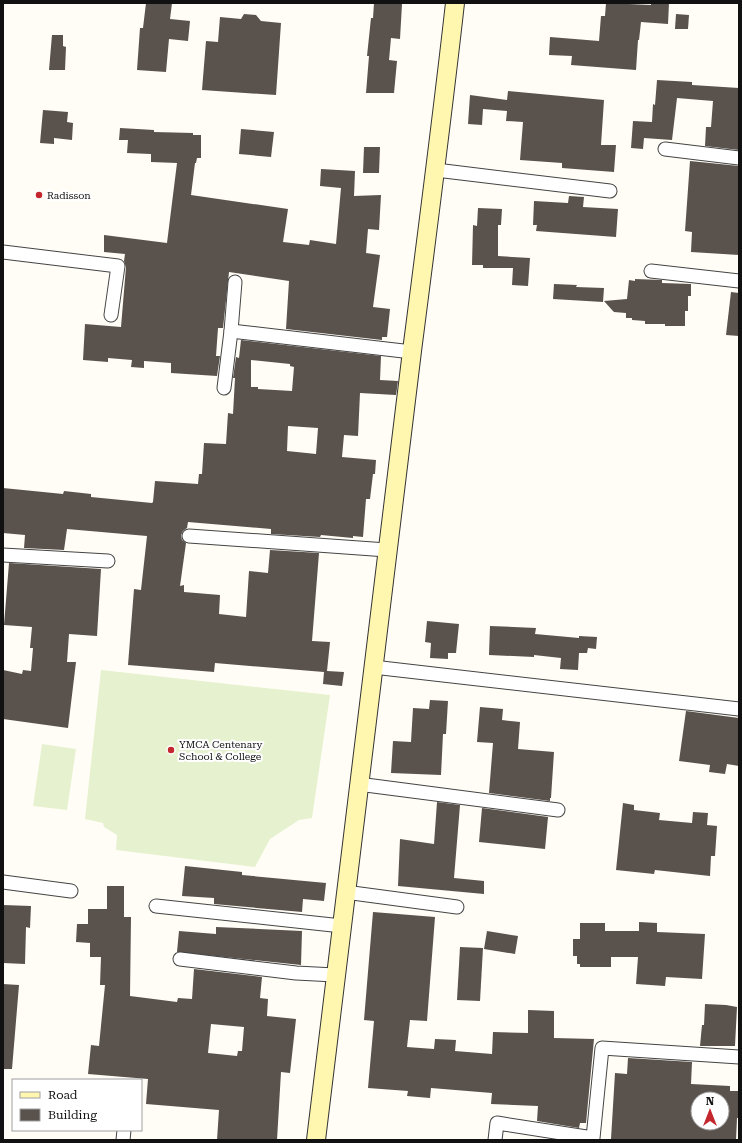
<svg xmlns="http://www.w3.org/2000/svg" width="742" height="1143" font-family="'Roboto Serif',serif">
<rect width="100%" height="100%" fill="#fffdf5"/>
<!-- pitch -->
<g fill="#e6f2cf">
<path d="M101 670 330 695 312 818 299 820 270 839 255 867 116 850 117 835 104 827 103 823 85 819Z"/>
<path d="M42 744 76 749 67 810 33 806Z"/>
</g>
<!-- building -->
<g fill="#5a524d" fill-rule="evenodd">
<path d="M146 3H172L170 19 190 21 188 41 169 39 166 72 137 70 140 28H143Z"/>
<path d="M374 3 402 4 400 39 391 38 389 60 397 61 394 93H366L369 56H367L371 18H373Z"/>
<path d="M606 3 651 5V3H669L668 24 641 22 639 40H638L636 70 571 65 572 56 549 55 550 37 599 41 601 16H605Z"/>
<path d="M244 14 256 15 261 21 281 23 276 95 202 90 206 41 218 42 220 17 241 19Z"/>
<path d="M676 14 689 15 688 29H675Z"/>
<path d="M52 35H63V46L66 47 65 70H49Z"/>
<path d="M657 80 692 82V85L739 88V150L705 146 706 127H711L713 101 677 98 672 140 644 138 643 149 631 148 633 121 652 122 653 104 655 105Z"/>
<path d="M508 91 604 100 601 145H616L614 172 562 168V163L520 160 523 122 506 121 507 111 483 109 482 125 468 124 470 95 507 100Z"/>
<path d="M43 110 68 112 67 122 73 123 72 140 54 138V144L40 143Z"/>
<path d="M120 128 154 130V132L193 133V135H201V158H197L196 163H195L191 195 288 209 283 242 309 245 310 240 336 244 341 188 320 186 321 169 355 171 354 196 381 195 379 230 368 229 366 253 380 255 373 307 390 309 387 337H382V340L286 329 289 281 229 272 223 328H218L216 356H220L217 376 171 373V363L144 361V368L131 367 132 360 108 358V362L83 360 85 324 121 327 126 267 124 261 125 254 104 252V235L167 243 177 163 151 162V154L127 153 128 140H119Z"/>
<path d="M241 129 274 132 271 157 239 154Z"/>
<path d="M364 147H380L379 173H363Z"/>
<path d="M690 161 739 166V255L691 252 692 232 685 231Z"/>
<path d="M569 196 584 197 583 207 618 209 616 237 536 231 537 225H533L534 201 568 203Z"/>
<path d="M478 208 502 209 501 225H498V256L530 258 528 286 512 285 513 268H483V265H472L473 225 477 226Z"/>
<path d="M635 279 662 280V283L691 284V296H688V311H685V326H665V324H645V321L632 320V318H626V313L614 312 612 310 604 301 627 299 629 280 635 281Z"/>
<path d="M554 284 577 285 576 287 604 288 603 302 553 299Z"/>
<path d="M731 292 739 293V336L726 335Z"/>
<path d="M241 340 381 356 380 380 398 381 396 395 360 393 358 436 344 435 342 457 376 460 375 474H373L370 499H366L363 537 353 536V538L321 535 320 537 271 534V529L188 522 187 528 183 531 181 535 182 540 186 543 180 586 184 585V592L220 595 219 614 246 617 249 571 268 573 270 550 319 553 312 641 330 642 327 671 344 672 342 686 323 684 324 672 215 663 214 672 128 665 134 589 141 590 147 536 67 529 64 550 24 548 25 535 3 533V488L63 494 64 491 91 494V497L152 503 153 502 155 481 198 484 199 474H202L204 443 226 444 228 413 233 414 235 378H233L236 357 239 358ZM251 360 290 364V366L294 367 292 391 258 389V387H251ZM288 426 318 428 316 454 287 451Z"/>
<path d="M9 563 101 569 97 636 69 634 67 662H76L68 728 3 719V670L22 674 23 670 31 671 33 648H30L32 627 4 625Z"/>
<path d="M427 621 459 624 456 653H448V659L430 658 431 643 425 642Z"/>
<path d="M490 626 536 628 535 634 579 638V636L597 637 596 649 588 648 587 653H579L578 670 560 669 561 658 534 655V657L489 655Z"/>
<path d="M430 700 448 701 446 734H443L441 775 391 773 393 741 411 742 413 708 429 709Z"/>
<path d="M480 707 503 709 502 720 520 722 518 749 554 752 551 798H550V801L489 793 493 743 477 742Z"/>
<path d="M686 711 739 718V766L727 764 725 774 709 772 710 765 679 761Z"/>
<path d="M437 802 460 805 454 878 484 881V894L398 886 400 839 434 844Z"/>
<path d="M623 803 634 805V810L660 813 659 820 692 823 693 812 708 813 707 825 717 826 715 856H711L710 876 655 870 654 874 616 870Z"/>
<path d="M482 808 548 817 545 849 479 842Z"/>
<path d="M185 866 242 872V875L326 883 324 901 303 899 302 912 214 904V898L182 896Z"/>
<path d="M107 886H124V917H131L130 996 177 1002 178 998 192 999 194 969 262 977 260 998 268 999 267 1016 296 1019 290 1073 281 1072 277 1140H217L219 1110 146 1104 148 1079 88 1074 91 1045 99 1046 105 985H100L101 957H90V943L76 942 77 924H88V909H107ZM211 1024 244 1027 242 1051H238L237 1056 208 1053Z"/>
<path d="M3 905 31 906 30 928 26 927 25 964 3 963Z"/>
<path d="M373 912 435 917 427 1021 410 1020 407 1047 434 1049 435 1039 456 1040 455 1051 492 1054 493 1032 528 1033V1010L554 1011V1038L594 1039 586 1123H580L579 1128 537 1121 538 1106 491 1104 492 1093 431 1088 430 1098 407 1096 408 1091 368 1088 374 1021 364 1020Z"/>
<path d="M639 922 657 923V932L705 934 702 979 666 977 665 986 636 984 638 957H611V967H580V964H577V956H573V939H580V923H605V931H639Z"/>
<path d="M216 927 302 931 301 965 177 952 179 931 216 934Z"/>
<path d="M487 931 518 936 515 954 484 949Z"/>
<path d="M460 947 483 948 480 1001 457 1000Z"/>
<path d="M3 984 19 985 12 1069H3Z"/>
<path d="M705 1004 726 1005 737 1007 735 1046H700L702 1025H704Z"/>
<path d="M628 1058 692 1062 691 1084 730 1086V1091H739V1118H737L736 1140 611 1139 615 1073 627 1074ZM698 1099H722V1123H698Z"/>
</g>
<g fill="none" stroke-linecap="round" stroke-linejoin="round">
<defs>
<g id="street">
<path d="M665 149 739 158"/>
<path d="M436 170 610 191"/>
<path d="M3 252 118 266 111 315"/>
<path d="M651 271 739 281"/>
<path d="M231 331 235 282"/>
<path d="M224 388 231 331 412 352"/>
<path d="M189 536 387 550"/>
<path d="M3 555 108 561"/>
<path d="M373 667 739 709"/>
<path d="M358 784 558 810"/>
<path d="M3 882 71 891"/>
<path d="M345 892 457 907"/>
<path d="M156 906 342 926"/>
<path d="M180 959 296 973 335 975"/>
<path d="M123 1140 124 1130"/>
<path d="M495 1140 497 1123 593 1138 602 1048 739 1057"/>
</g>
<path id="secondary" d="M316 1140C347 877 378 614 412 351 427 235 442 119 455 3"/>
</defs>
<!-- street casing -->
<use href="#street" stroke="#444" stroke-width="15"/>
<!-- secondary casing -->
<use href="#secondary" stroke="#333" stroke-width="20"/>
<!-- street -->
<use href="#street" stroke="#fff" stroke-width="13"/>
<!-- secondary -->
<use href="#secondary" stroke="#fff6b0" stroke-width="18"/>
</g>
<!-- markers -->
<g fill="#c4262e" stroke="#fff" stroke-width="1.5">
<circle cx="39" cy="195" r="4"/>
<circle cx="171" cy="750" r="4"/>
</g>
<g text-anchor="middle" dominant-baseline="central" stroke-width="4" stroke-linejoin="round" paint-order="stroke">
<!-- poi labels -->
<g font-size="10" fill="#111" stroke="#fff" text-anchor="start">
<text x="47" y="195">Radisson</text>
<text x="179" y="744">YMCA Centenary<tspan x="179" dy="12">School &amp; College</tspan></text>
</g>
</g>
<!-- border -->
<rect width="742" height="1143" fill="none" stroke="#111111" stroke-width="8"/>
<!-- legend -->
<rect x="12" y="1079" width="130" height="52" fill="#ffffff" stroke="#a0a0a0"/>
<rect x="20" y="1092" width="20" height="6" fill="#fff6b0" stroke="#a0a0a0"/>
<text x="48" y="1099" font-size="12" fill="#111111">Road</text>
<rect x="20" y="1109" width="20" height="12" fill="#5a524d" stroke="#a0a0a0"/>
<text x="48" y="1119" font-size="12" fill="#111111">Building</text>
<!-- north arrow -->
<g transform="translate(710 1111)"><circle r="19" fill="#ffffff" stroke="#a0a0a0"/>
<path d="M0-3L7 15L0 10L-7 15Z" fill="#c4262e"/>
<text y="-6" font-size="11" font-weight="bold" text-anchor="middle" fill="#111111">N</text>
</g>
</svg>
